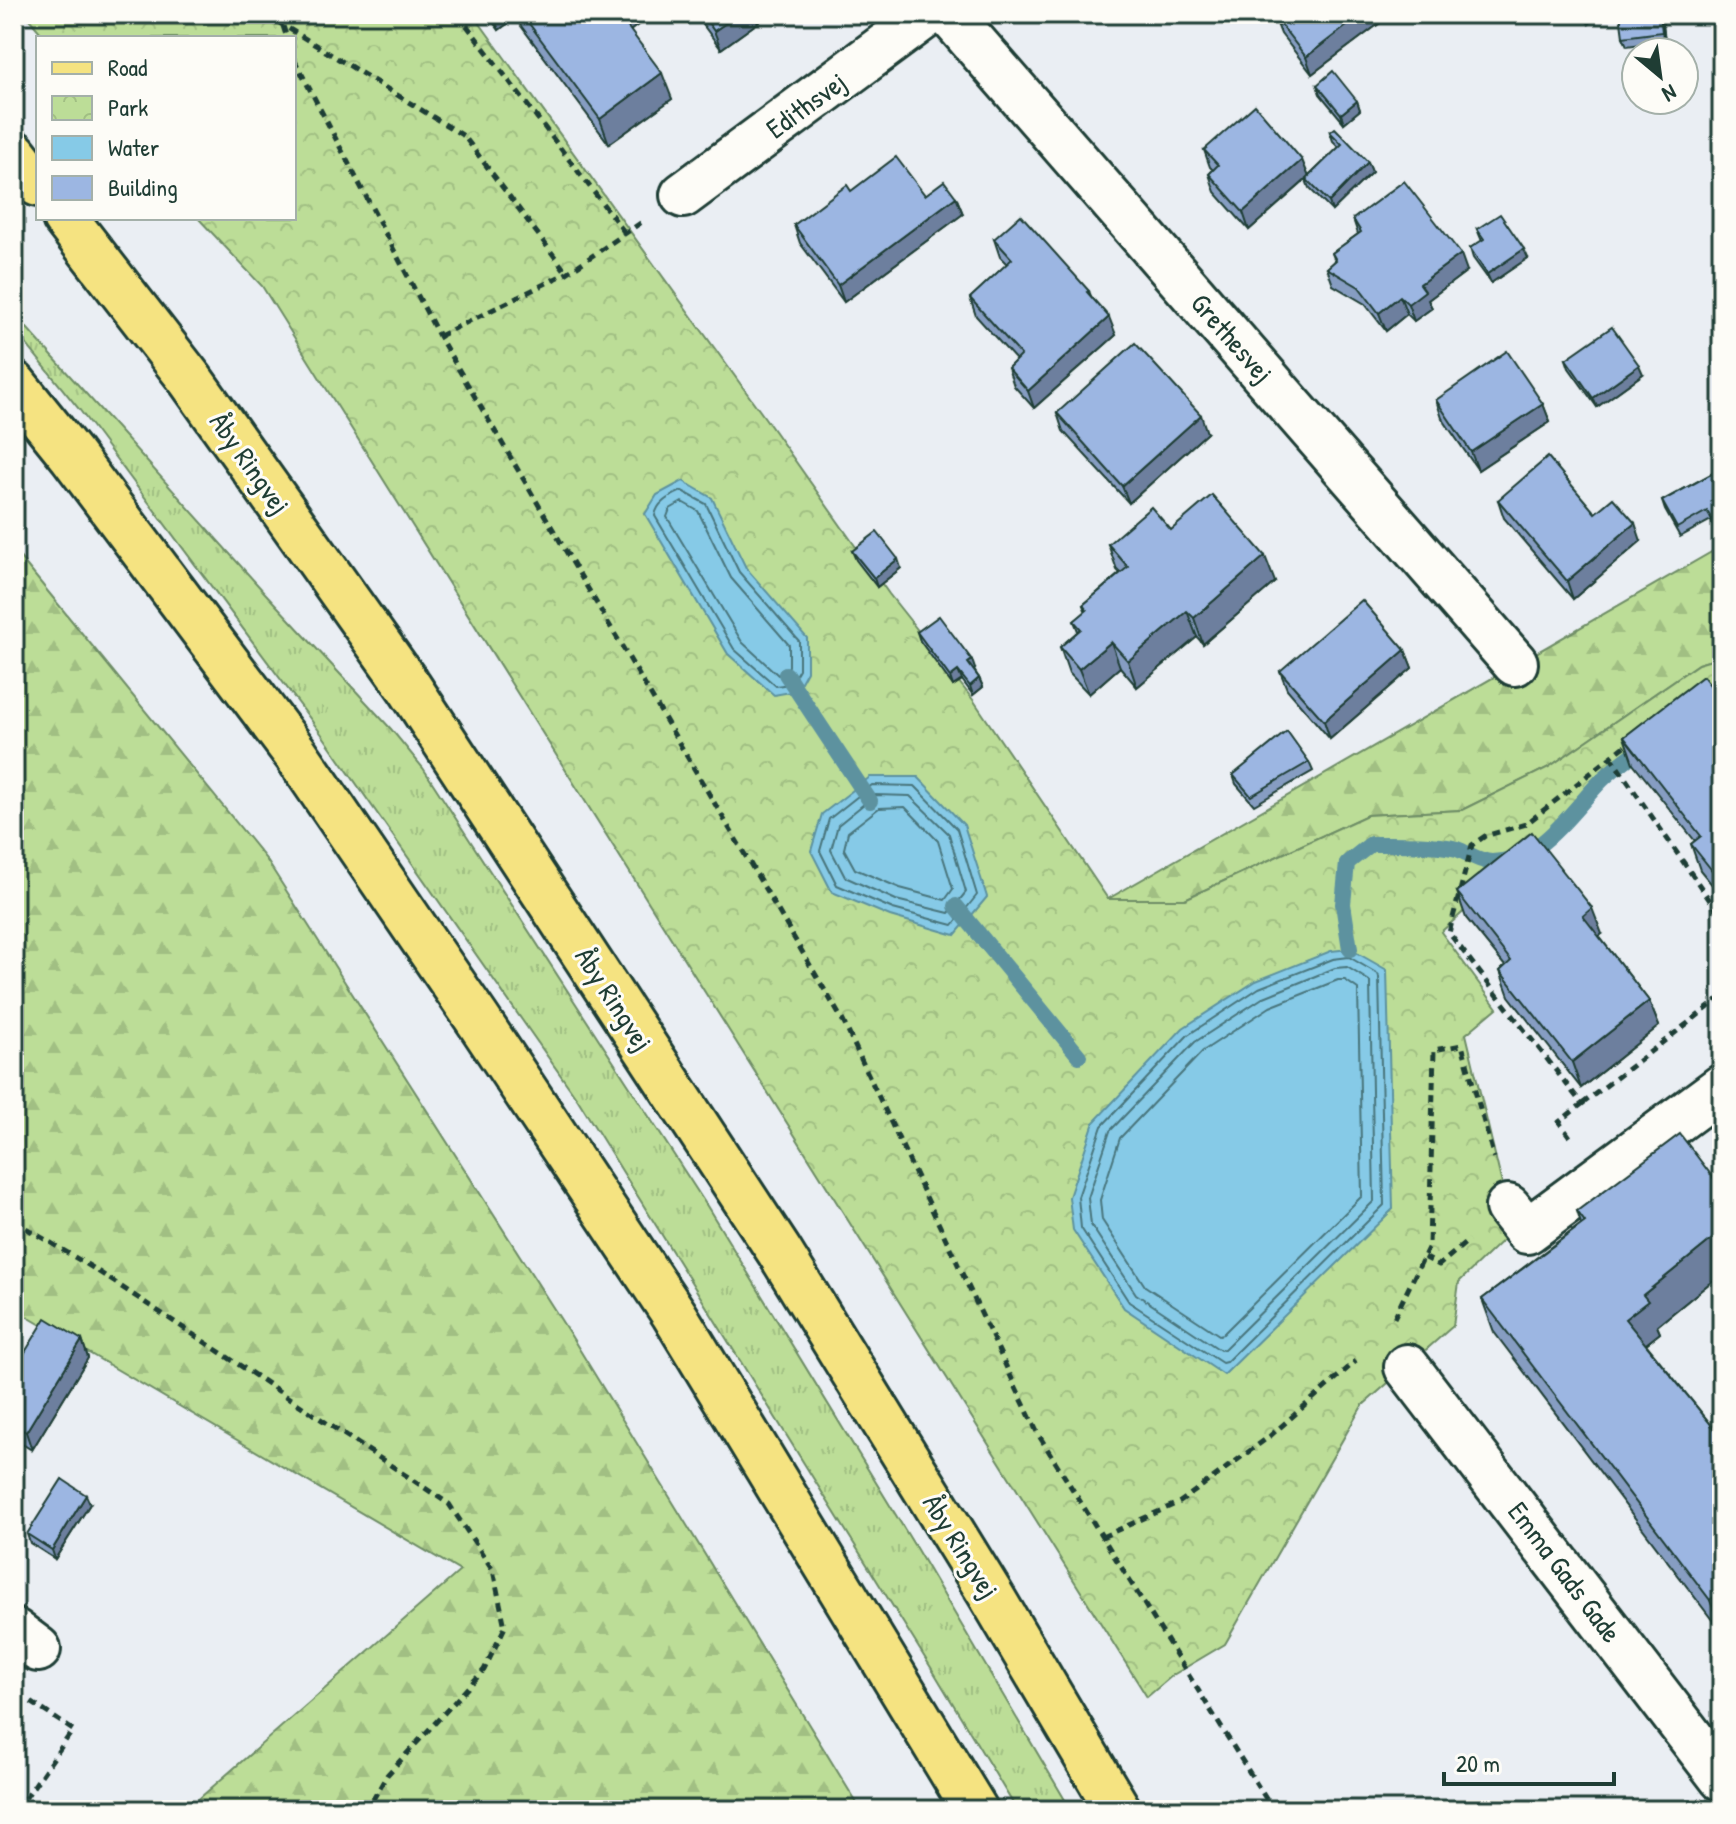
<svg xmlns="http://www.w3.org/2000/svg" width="1736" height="1824" font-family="'Patrick Hand',sans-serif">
<defs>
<pattern id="grass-tufts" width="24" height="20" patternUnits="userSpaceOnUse" patternTransform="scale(2)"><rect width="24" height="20" fill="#bcdd97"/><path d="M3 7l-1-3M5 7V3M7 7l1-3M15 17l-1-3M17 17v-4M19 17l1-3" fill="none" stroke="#a1bf83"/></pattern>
<pattern id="forest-firs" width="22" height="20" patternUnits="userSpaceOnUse" patternTransform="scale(2)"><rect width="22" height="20" fill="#bcdd97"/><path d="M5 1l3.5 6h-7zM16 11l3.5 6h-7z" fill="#a1bf83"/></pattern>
<pattern id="park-crowns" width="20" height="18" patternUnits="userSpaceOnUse" patternTransform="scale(2)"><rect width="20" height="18" fill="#bcdd97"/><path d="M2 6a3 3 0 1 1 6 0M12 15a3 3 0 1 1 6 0" fill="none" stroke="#a1bf83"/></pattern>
</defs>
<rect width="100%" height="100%" fill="#eaeef3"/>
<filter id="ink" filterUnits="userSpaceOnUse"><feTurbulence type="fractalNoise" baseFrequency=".0125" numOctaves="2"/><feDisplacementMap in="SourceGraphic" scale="16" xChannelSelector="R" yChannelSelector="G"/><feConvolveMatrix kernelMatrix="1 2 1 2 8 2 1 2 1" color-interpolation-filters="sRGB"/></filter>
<g filter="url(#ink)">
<!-- grass -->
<path fill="url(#grass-tufts)" stroke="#6e8d66" stroke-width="2" d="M14 312 27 328 265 593 391 729 423 768 707 1206 916 1548 1071 1810H1017L935 1674 578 1100 323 736 79 409 14 329Z"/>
<!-- forest -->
<g fill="url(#forest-firs)" stroke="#6e8d66" stroke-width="2">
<path d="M1722 546V657L1698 664 1549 767 1462 810 1367 815 1185 899H1108Z"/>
<path d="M14 550 266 859 570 1334 861 1810H186L460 1571 14 1309Z"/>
</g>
<!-- park -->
<path fill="url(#park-crowns)" stroke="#6e8d66" stroke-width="2" d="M25 14H473L765 418 889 594 974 701 1108 899H1185L1367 815 1462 810 1549 767 1698 664 1722 657V693L1632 761 1441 932 1497 1008 1466 1034 1513 1230 1459 1282 1453 1326 1362 1406 1225 1644 1173 1675 1147 1697 262 286 198 218H294V38H45Z"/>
<!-- water -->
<g fill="#86cae7" stroke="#5d929f" stroke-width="2">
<path d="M683 481 712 498 746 568 807 638V671L796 691 774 695 728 654 645 514 657 495Z"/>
<path d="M870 777H918L964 825 987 897 955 935 890 916 832 892 811 851 822 814Z"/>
<path d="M1350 949 1387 970 1393 1209 1224 1375 1124 1308 1073 1230 1069 1197 1094 1122 1183 1028 1256 981 1331 951Z"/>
</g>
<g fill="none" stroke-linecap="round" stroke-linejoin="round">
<!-- shore -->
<g stroke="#48757c" stroke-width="2">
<path d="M682 491 706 504 739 572 799 641V669L790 684 776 686 734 649 655 516C657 502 669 497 682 491Z"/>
<path d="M682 502 698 511 731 578 789 645V666L783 675H778L742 642 667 517 670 509Z"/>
<path d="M872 785 915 786 957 829 977 895 953 925 893 909 837 885 820 851 829 819Z"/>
<path d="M875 795 910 796 949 834 966 892 949 913 896 900 845 877 831 850 838 825Z"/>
<path d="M905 807 938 841 953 889 945 900 900 888 855 869 844 849 848 832 879 808Z"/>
<path d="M1349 957 1378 974 1379 977 1384 1205 1226 1362 1222 1363 1129 1302 1081 1228 1078 1197 1102 1126 1188 1035 1259 988 1333 959Z"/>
<path d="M1347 967 1368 980 1370 982 1374 1201 1224 1349 1220 1350 1136 1294 1091 1225 1088 1198 1110 1131 1195 1042 1264 997 1335 968Z"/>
<path d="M1338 980H1345L1358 989 1362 1196 1223 1334 1219 1335 1145 1286 1102 1220 1100 1200 1120 1138 1203 1051 1270 1007Z"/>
</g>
<!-- stream -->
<g stroke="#5d929f" stroke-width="16">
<path d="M786 674 870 801"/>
<path d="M956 906 1079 1056"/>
<path d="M1350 949 1343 904 1347 863 1371 844C1395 844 1435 843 1457 849 1468 853 1480 862 1492 862 1541 860 1568 816 1598 784 1612 769 1630 757 1646 745"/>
</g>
<defs>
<g id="minor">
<path d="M949 14 1515 663"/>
<path d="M683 195 928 14"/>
<path d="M1508 1207 1527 1231 1722 1087"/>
<path d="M1407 1367 1722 1778"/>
<path d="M14 1631 38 1649"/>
</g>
<g id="major">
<path d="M14 153 38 184"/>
<path d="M65 218 190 379 409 687 779 1251 989 1592 1118 1810"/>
<path d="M14 384 72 456 296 754 478 1020 674 1314 975 1810"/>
</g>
</defs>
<!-- minor casing -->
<use href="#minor" stroke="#1f3d34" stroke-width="50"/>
<!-- major casing -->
<use href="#major" stroke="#1f3d34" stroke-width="50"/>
<!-- path -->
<g stroke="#1f3d34" stroke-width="5" stroke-dasharray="8 6" stroke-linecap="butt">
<path d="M265 14 464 136 567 273"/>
<path d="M458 14 625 233"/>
<path d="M283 26 287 38"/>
<path d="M294 59 439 336 843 1021 1038 1434 1273 1810"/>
<path d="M439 336 567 273 642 222"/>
<path d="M1707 687 1722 676"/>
<path d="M1610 756 1722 918"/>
<path d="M1582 1104 1722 997"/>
<path d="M1570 1137 1559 1122 1582 1104 1449 933 1472 845 1485 836 1526 824 1630 742"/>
<path d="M14 1221 93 1268 449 1504 493 1570 505 1627 484 1670 387 1775 367 1810"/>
<path d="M1424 1257 1439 1265 1469 1240"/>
<path d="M1394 1318 1429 1246 1434 1050 1462 1045 1494 1158"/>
<path d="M1102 1537 1180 1502 1270 1436 1356 1361"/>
<path d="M17 1810 73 1730 28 1700"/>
</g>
<!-- minor -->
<use href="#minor" stroke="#fdfcf7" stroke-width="44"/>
<!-- major -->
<use href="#major" stroke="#f5e381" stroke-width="44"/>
</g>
<!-- wall -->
<g fill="#869dc2" stroke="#1f3d34" stroke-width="2">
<path d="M487 14H634L638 25 630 31 672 99 609 144 515 18 499 30Z"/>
<path d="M695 14H770L721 49Z"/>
<path d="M1392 14 1312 74 1281 34 1274 16Z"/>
<path d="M1581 14H1601L1589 24Z"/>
<path d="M1722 14V43L1718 38 1711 20Z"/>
<path d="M1662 17 1665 41 1627 46 1623 37Z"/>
<path d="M1317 85 1357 101 1360 110 1344 123 1320 94Z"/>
<path d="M1330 132 1368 162 1372 172 1332 211 1309 188 1306 180 1249 230 1215 192 1209 174 1213 170 1210 167 1204 150 1309 176 1339 147 1333 141Z"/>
<path d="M851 191 956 197 963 214 844 302 800 243 794 225Z"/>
<path d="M1353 219 1467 271 1428 300 1432 308 1414 321 1407 314 1386 331 1365 304 1333 285 1327 268 1335 261 1332 253 1358 234Z"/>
<path d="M1477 229 1528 258 1491 283 1473 258 1470 248 1482 241Z"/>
<path d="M994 239 1089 291 1091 296 1116 335 1034 408 1014 386 1008 368 1016 360 976 316 970 298 1007 264 1000 257Z"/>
<path d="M1566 359 1643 374 1597 407 1569 368Z"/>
<path d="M1436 400 1543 404 1550 422 1478 470 1442 418Z"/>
<path d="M1057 413 1207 433 1129 503 1063 431Z"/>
<path d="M1722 468V527L1717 530 1711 520 1680 537 1665 510 1662 501Z"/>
<path d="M1498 500 1595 513 1641 541 1573 599 1504 518Z"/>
<path d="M1171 530 1275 582 1203 644 1197 637 1137 687 1120 667 1089 694 1069 673 1060 647 1078 631 1074 621 1086 612 1083 605 1120 573 1117 570 1108 544Z"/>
<path d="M852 551 901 568 877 587 856 560Z"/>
<path d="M917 632 975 669 974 670 979 678 983 687 973 695 962 680 953 686 920 641Z"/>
<path d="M1405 650 1412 668 1330 739 1287 689 1280 671Z"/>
<path d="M1722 701V897L1700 870 1691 844 1695 841 1633 763 1624 737Z"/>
<path d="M1309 762 1313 771 1254 805 1236 784 1233 775Z"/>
<path d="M1457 892 1602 934 1599 936 1649 1001 1659 1026 1581 1088 1509 996 1500 971 1505 966 1466 918Z"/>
<path d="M1722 1174V1273L1657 1326 1660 1333 1646 1344 1722 1438V1633L1494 1332 1482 1299 1581 1224 1577 1211 1715 1180Z"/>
<path d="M82 1340 88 1358 32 1450 14 1439V1370Z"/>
<path d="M90 1504 55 1559 30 1543 27 1534Z"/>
</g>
<!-- shaded-wall -->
<g fill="#6d7f9e" stroke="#1f3d34" stroke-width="2">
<path d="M493 14H514L515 18 499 30Z"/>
<path d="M616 14H634L638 25 624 35Z"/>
<path d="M739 14H770L721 49 714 31Z"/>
<path d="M1362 14H1392L1312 74 1306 57Z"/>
<path d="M1586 14H1601L1589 24Z"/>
<path d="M1660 14H1661L1662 17 1665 41 1662 32Z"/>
<path d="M662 73 672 99 609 144 600 119Z"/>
<path d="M1357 101 1360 110 1344 123 1341 114Z"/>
<path d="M1302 160 1309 177 1249 230 1243 212Z"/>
<path d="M1368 162 1372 172 1332 211 1329 202Z"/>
<path d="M956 197 963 214 844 302 838 285Z"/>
<path d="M1524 249 1528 258 1491 283 1487 274Z"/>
<path d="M1461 254 1467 271 1428 300 1432 308 1414 321 1408 304 1420 284Z"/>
<path d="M1400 296 1407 314 1386 331 1379 313Z"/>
<path d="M1109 317 1116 335 1034 408 1028 391Z"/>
<path d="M1639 365 1643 374 1597 407 1593 398Z"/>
<path d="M1543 404 1550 422 1478 470 1471 452Z"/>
<path d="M1201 415 1207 433 1129 503 1122 486Z"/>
<path d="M1635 523 1641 541 1573 599 1567 581Z"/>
<path d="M1265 556 1275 582 1203 644 1194 618Z"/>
<path d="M898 559 901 568 877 587 874 578Z"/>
<path d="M1187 611 1197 637 1137 687 1128 661Z"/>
<path d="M1111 642 1120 667 1089 694 1079 669Z"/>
<path d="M1405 650 1412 668 1330 739 1324 721Z"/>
<path d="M972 660 975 669 971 672 968 663Z"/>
<path d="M958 671 962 680 953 686 950 677Z"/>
<path d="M979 678 983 687 973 695 970 686Z"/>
<path d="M1592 908 1602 934 1592 942 1583 916Z"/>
<path d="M1649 1001 1659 1026 1581 1088 1572 1062Z"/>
<path d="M1722 1231V1273L1657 1326 1660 1333 1637 1351 1625 1319 1643 1295Z"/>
<path d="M82 1340 88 1358 32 1450 26 1432Z"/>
<path d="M86 1495 90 1504 55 1559 52 1550Z"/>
<path d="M1717 1594 1722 1609V1633L1710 1600Z"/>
</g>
<!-- building -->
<g fill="#9cb6e2" stroke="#1f3d34" stroke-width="2">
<path d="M522 14H618L662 73 600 119Z"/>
<path d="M702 14H739L714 31Z"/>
<path d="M1277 14H1362L1306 57 1274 16Z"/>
<path d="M1620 14H1660L1662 32 1623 37Z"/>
<path d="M1718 14H1722V33L1711 20Z"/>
<path d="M1333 71 1357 101 1341 114 1317 85Z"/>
<path d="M1255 105 1302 160 1243 212 1209 174 1218 165 1204 150Z"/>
<path d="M1335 128 1368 162 1329 202 1306 179 1342 144 1330 132Z"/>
<path d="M896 157 925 195 944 181 956 197 838 285 794 225 847 185 851 191Z"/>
<path d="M1404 181 1461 254 1420 284 1425 291 1408 304 1400 296 1379 313 1359 287 1327 268 1336 260 1332 253 1361 232 1353 219Z"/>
<path d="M1500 214 1524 249 1487 274 1470 248 1484 239 1477 229Z"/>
<path d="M1021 215 1089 291 1087 292 1109 317 1028 391 1008 368 1021 355 970 298 1012 259 994 239Z"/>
<path d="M1612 327 1639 365 1593 398 1566 359Z"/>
<path d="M1135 343 1201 415 1122 486 1057 413Z"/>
<path d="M1507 351 1543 404 1471 452 1436 400Z"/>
<path d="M1548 457 1595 513 1613 498 1635 523 1567 581 1498 500Z"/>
<path d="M1722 468V516L1713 521 1707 511 1677 528 1662 501Z"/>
<path d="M1212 495 1265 556 1194 618 1187 611 1128 661 1111 642 1079 669 1060 647 1081 629 1074 621 1087 610 1083 605 1128 567 1108 544 1151 507 1171 530Z"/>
<path d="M877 532 898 559 874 578 852 551Z"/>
<path d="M1362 600 1405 650 1324 721 1280 671Z"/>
<path d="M939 616 972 660 968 663 979 678 970 686 958 671 950 677 917 632Z"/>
<path d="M1703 676 1722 701V883L1691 844 1701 836 1624 737Z"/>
<path d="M1287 731 1309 762 1251 796 1233 775Z"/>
<path d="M1532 832 1592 908 1583 916 1649 1001 1572 1062 1500 971 1511 961 1457 892Z"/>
<path d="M1680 1134 1715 1180 1722 1174V1231L1643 1295 1648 1301 1625 1319 1722 1438V1601L1717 1594 1710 1600 1482 1299 1585 1222 1577 1211Z"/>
<path d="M46 1318 82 1340 26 1432 14 1425V1370Z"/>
<path d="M62 1479 86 1495 52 1550 27 1534Z"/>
</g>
</g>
<g text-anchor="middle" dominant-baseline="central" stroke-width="6" stroke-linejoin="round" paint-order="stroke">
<!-- street labels -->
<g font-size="28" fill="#1f3d34" stroke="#fdfcf7">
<text transform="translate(806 105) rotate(-36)">Edithsvej</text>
<text transform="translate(1232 338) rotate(49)">Grethesvej</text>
<text transform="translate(250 463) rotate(55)">Åby Ringvej</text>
<text transform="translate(614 999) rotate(57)">Åby Ringvej</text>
<text transform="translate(961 1546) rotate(58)">Åby Ringvej</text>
<text transform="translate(1565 1572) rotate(53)">Emma Gads Gade</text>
</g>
</g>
<!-- margin -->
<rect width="1736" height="1824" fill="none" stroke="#fdfcf7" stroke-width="48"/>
<rect x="24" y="24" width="1688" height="1776" fill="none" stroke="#1f3d34" stroke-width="3" filter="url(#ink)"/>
<!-- legend -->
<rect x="36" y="36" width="260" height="184" fill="#fdfcf7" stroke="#a4b0a9" stroke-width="2"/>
<rect x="52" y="62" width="40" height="12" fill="#f5e381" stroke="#a4b0a9" stroke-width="2"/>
<text x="108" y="76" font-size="24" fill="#1f3d34">Road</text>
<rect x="52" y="96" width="40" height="24" fill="url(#park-crowns)" stroke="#a4b0a9" stroke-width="2"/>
<text x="108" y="116" font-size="24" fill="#1f3d34">Park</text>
<rect x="52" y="136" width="40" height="24" fill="#86cae7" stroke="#a4b0a9" stroke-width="2"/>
<text x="108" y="156" font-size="24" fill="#1f3d34">Water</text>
<rect x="52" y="176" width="40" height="24" fill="#9cb6e2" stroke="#a4b0a9" stroke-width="2"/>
<text x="108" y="196" font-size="24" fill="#1f3d34">Building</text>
<!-- north arrow -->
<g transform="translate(1660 76) rotate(151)"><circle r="38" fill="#fdfcf7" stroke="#a4b0a9" stroke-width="2"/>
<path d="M0-6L14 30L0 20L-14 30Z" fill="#1f3d34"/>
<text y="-12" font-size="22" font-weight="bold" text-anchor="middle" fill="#1f3d34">N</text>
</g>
<!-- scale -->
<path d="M1444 1772v12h170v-12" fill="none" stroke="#1f3d34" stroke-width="4"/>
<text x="1456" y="1772" font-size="24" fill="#1f3d34" stroke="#fdfcf7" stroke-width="6" paint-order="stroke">20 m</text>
</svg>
